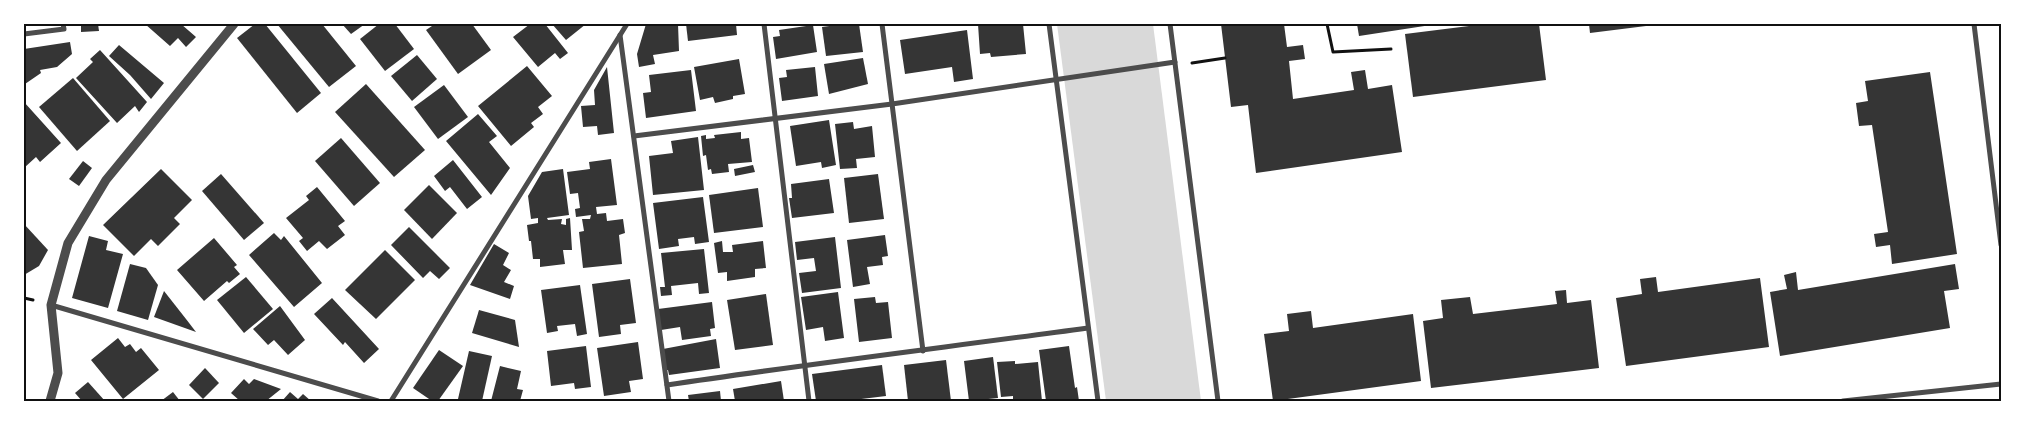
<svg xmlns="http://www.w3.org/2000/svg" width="2025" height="425" font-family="Bitter,serif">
<rect width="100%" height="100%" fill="#fff"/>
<!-- water -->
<path fill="#d9d9d9" d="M1057 24H1153L1201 401H1106Z"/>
<!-- building -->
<g fill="#353535">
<path d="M81 24H98L99 31 81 32Z"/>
<path d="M145 24H181L196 37 186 47 178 38 170 46Z"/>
<path d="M255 24H265L321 93 297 113 237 38Z"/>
<path d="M277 24H322L356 66 329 87Z"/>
<path d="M342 24H365L351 34Z"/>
<path d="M379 24H395L414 49 385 71 360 39Z"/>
<path d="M435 24H472L491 50 458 74 426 30Z"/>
<path d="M530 24H545L568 53 560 59 555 53 538 67 513 37Z"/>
<path d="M552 24H586L566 40Z"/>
<path d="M646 24H678L679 51 653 55 655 64 639 67 637 54Z"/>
<path d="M686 24H736L737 35 688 41Z"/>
<path d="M844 24H859L863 52 826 56 822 27Z"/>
<path d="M978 24H1023L1026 54 991 57 990 53 980 54Z"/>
<path d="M1221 24H1284L1287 47 1303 45 1305 59 1289 61 1293 99 1354 90 1351 72 1365 70 1368 89 1392 85 1402 152 1256 173 1248 105 1231 107Z"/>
<path d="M1357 24H1431V25L1359 36Z"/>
<path d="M1485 24H1539L1546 80 1413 97 1405 34Z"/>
<path d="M1589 24H1654V25L1590 33Z"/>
<path d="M813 25 817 52 776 59 773 37 780 36 779 30Z"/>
<path d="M967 30 973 79 954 82 952 67 905 74 900 40Z"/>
<path d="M70 42 72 54 57 67 40 70 41 73 25 84 24 49Z"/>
<path d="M119 45 164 83 151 99 130 75 109 56Z"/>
<path d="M100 50 147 102 139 112 135 106 117 123 76 78 93 62 90 59Z"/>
<path d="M417 55 437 79 412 101 391 76Z"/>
<path d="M863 58 868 84 829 94 824 64Z"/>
<path d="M739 59 745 94 733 96V99L715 103 713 97 700 100 694 67Z"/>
<path d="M527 66 552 96 538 107 543 114 531 123 534 127 511 146 478 106Z"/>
<path d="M607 67 614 133 598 135 597 126 583 127 581 106 595 105 594 90Z"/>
<path d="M815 67 818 96 782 101 779 78 787 77 786 70Z"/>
<path d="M691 70 696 111 646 118 643 93 651 92 649 75Z"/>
<path d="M1930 72 1957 254 1892 264 1890 245 1876 247 1874 234 1888 232 1872 125 1859 126 1856 103 1868 101 1865 81Z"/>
<path d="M73 78 110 121 77 151 39 107Z"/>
<path d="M366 84 425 150 394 177 335 112Z"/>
<path d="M444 85 468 117 438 139 414 107Z"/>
<path d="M24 102 61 143 40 162 36 157 24 168Z"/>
<path d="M478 114 497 136 489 142 510 168 491 195 446 141Z"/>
<path d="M829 120 836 165 822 168 821 162 796 166 790 126Z"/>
<path d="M853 122 854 129 872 126 875 157 856 159 857 168 840 169 835 124Z"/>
<path d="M741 132V139L749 138 752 162 728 164 729 172 712 174 711 169 708 170 706 155 703 156 701 136 706 135V139L715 138 714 135Z"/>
<path d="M698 137 704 190 653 195 649 156 673 153 671 141Z"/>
<path d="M341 138 380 183 354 206 315 161Z"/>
<path d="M611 159 617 205 596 207 597 214 606 213 607 221 623 219 625 233 619 235 622 264 583 268 579 232 584 231 582 219H590L591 215 576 217 575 209 580 208 578 193 570 194 567 172 590 169 589 162Z"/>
<path d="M453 160 482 197 467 209 450 187 445 191 434 176Z"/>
<path d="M83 161 92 168 79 186 69 179Z"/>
<path d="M753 165 755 172 735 176 734 169Z"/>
<path d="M161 169 192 200 174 218 180 224 158 246 151 239 134 256 103 225Z"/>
<path d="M563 169 569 215 547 218 548 220 562 219 561 224 566 225V219L570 218 572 250H563L565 264 540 267V259H533L531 241H529L527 225 538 223V218L531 219 528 196 542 172Z"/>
<path d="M221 174 264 223 244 240 202 191Z"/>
<path d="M878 174 884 219 849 223 844 178Z"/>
<path d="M829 179 834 213 792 218 789 198H792L791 184Z"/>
<path d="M429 185 457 213 432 239 404 210Z"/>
<path d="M317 187 345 221 338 226 345 235 327 249 319 241 307 251 299 241 303 238 286 218 309 200 306 196Z"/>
<path d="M758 188 763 227 714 233 709 195Z"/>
<path d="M703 197 709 242 695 244 694 237 678 239 679 246 659 249 653 203Z"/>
<path d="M24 224 48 250 39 266 24 275Z"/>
<path d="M409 227 450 268 439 279 430 271 423 278 391 245Z"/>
<path d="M274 233 281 240 284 236 322 283 294 307 249 255Z"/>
<path d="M885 235 888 256 882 257 883 265 867 267 870 284 853 287 847 240Z"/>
<path d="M89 236 108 241 106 250 123 254 108 308 72 298Z"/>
<path d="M835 237 841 288 802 293 799 273 816 271 814 258 797 260 795 242Z"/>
<path d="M214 238 237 265 234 267 240 274 229 283 227 281 204 301 177 270Z"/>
<path d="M722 241 723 252H733L732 245 763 241 766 268 755 269V277L727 281V272L718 273 714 243Z"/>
<path d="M494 244 509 253 503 265 511 270 504 282 514 286 510 299 470 285Z"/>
<path d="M704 249 709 293 699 294 698 283 671 286 672 295 661 296 660 287H665L661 253Z"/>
<path d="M385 250 415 280 376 319 345 290Z"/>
<path d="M130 264 146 268 158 285 148 320 117 311Z"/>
<path d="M1955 264 1959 289 1944 291 1950 328 1780 356 1770 292 1787 289 1784 275 1796 272 1798 290Z"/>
<path d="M246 277 273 309 244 333 217 300Z"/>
<path d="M1656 277 1658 292 1760 278 1769 347 1626 366 1616 298 1642 294 1640 279Z"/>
<path d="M630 279 636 323 620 325 621 334 599 337 592 284Z"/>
<path d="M580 285 587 334 577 336 575 324 557 326 558 331 547 333 541 290Z"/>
<path d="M1566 290 1567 303 1591 300 1599 368 1431 388 1423 321 1443 318 1441 300 1470 297 1473 314 1557 304 1555 291Z"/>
<path d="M164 291 186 319 196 332 154 317Z"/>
<path d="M838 292 844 338 825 341 823 327 806 330 801 297Z"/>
<path d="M766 294 773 345 735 350 727 300Z"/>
<path d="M875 297 876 303 888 302 892 338 859 342 854 299Z"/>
<path d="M332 298 379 349 364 363 345 342 343 345 314 314Z"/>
<path d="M712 302 715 328 710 329 711 336 682 340 680 327 661 330 658 309Z"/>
<path d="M280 306 305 340 288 355 274 340 268 345 253 329Z"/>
<path d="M479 310 515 320 519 347 472 333Z"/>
<path d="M1311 311 1313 328 1413 314 1421 381 1273 401 1264 334 1289 331 1287 314Z"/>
<path d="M118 338 125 347 130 344 136 352 141 348 159 370 123 399 91 360Z"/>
<path d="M716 339 720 368 669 375 668 370H666L663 349Z"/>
<path d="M638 342 643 379 629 381 631 392 604 396 597 348Z"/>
<path d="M586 346 591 387 575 389 574 383 551 386 547 351Z"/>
<path d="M1069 346 1075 388 1077 387 1079 401H1046L1039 350Z"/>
<path d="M439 350 463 366 438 401H432L413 388Z"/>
<path d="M469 351 492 356 482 401 458 399Z"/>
<path d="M993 357 998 398 969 401 964 361Z"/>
<path d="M946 360 951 401H908L904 365Z"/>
<path d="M1015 361V364L1038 362 1042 401H1013V396L1001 397 997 362Z"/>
<path d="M882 365 886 396 845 401H816L812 374Z"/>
<path d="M500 366 521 371 517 389 523 390 520 401H491Z"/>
<path d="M205 368 219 383 203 399 189 385Z"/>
<path d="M244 379 249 384 254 379 281 389 266 401H240L231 393Z"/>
<path d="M781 381 784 401H735L733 389Z"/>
<path d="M88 382 105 401H82L75 393Z"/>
<path d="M720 391 721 401H689L688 395Z"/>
<path d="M173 392 180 401H161Z"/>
<path d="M290 392 298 399 303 394 311 401H282Z"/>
</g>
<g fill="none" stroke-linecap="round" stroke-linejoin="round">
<!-- path -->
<g stroke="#111" stroke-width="3">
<path d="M1327 24 1333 52 1391 49"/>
<path d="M1192 63 1225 58"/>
<path d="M24 298 33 300"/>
</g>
<!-- minor -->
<g stroke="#4c4c4c" stroke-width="5">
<path d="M764 24 809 401"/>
<path d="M882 24 923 351"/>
<path d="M1049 24 1098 401"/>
<path d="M1170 24 1218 401"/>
<path d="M1974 24 2001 245"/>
<path d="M24 34 64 29 63 24"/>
<path d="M620 35 669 401"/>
<path d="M634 136 892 104 1175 62"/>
<path d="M51 305 378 401"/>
<path d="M667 385C807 364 948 347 1088 328"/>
<path d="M391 401 627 24"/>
<path d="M1843 401 2001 384"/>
</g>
<!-- tertiary -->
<path stroke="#4c4c4c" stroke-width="9" d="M50 401 58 373 51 305 68 243 106 180 234 24"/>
</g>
<!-- border -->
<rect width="2025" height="425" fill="none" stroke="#ffffff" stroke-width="50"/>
<rect x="25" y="25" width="1975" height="375" fill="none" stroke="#111" stroke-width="2"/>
</svg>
